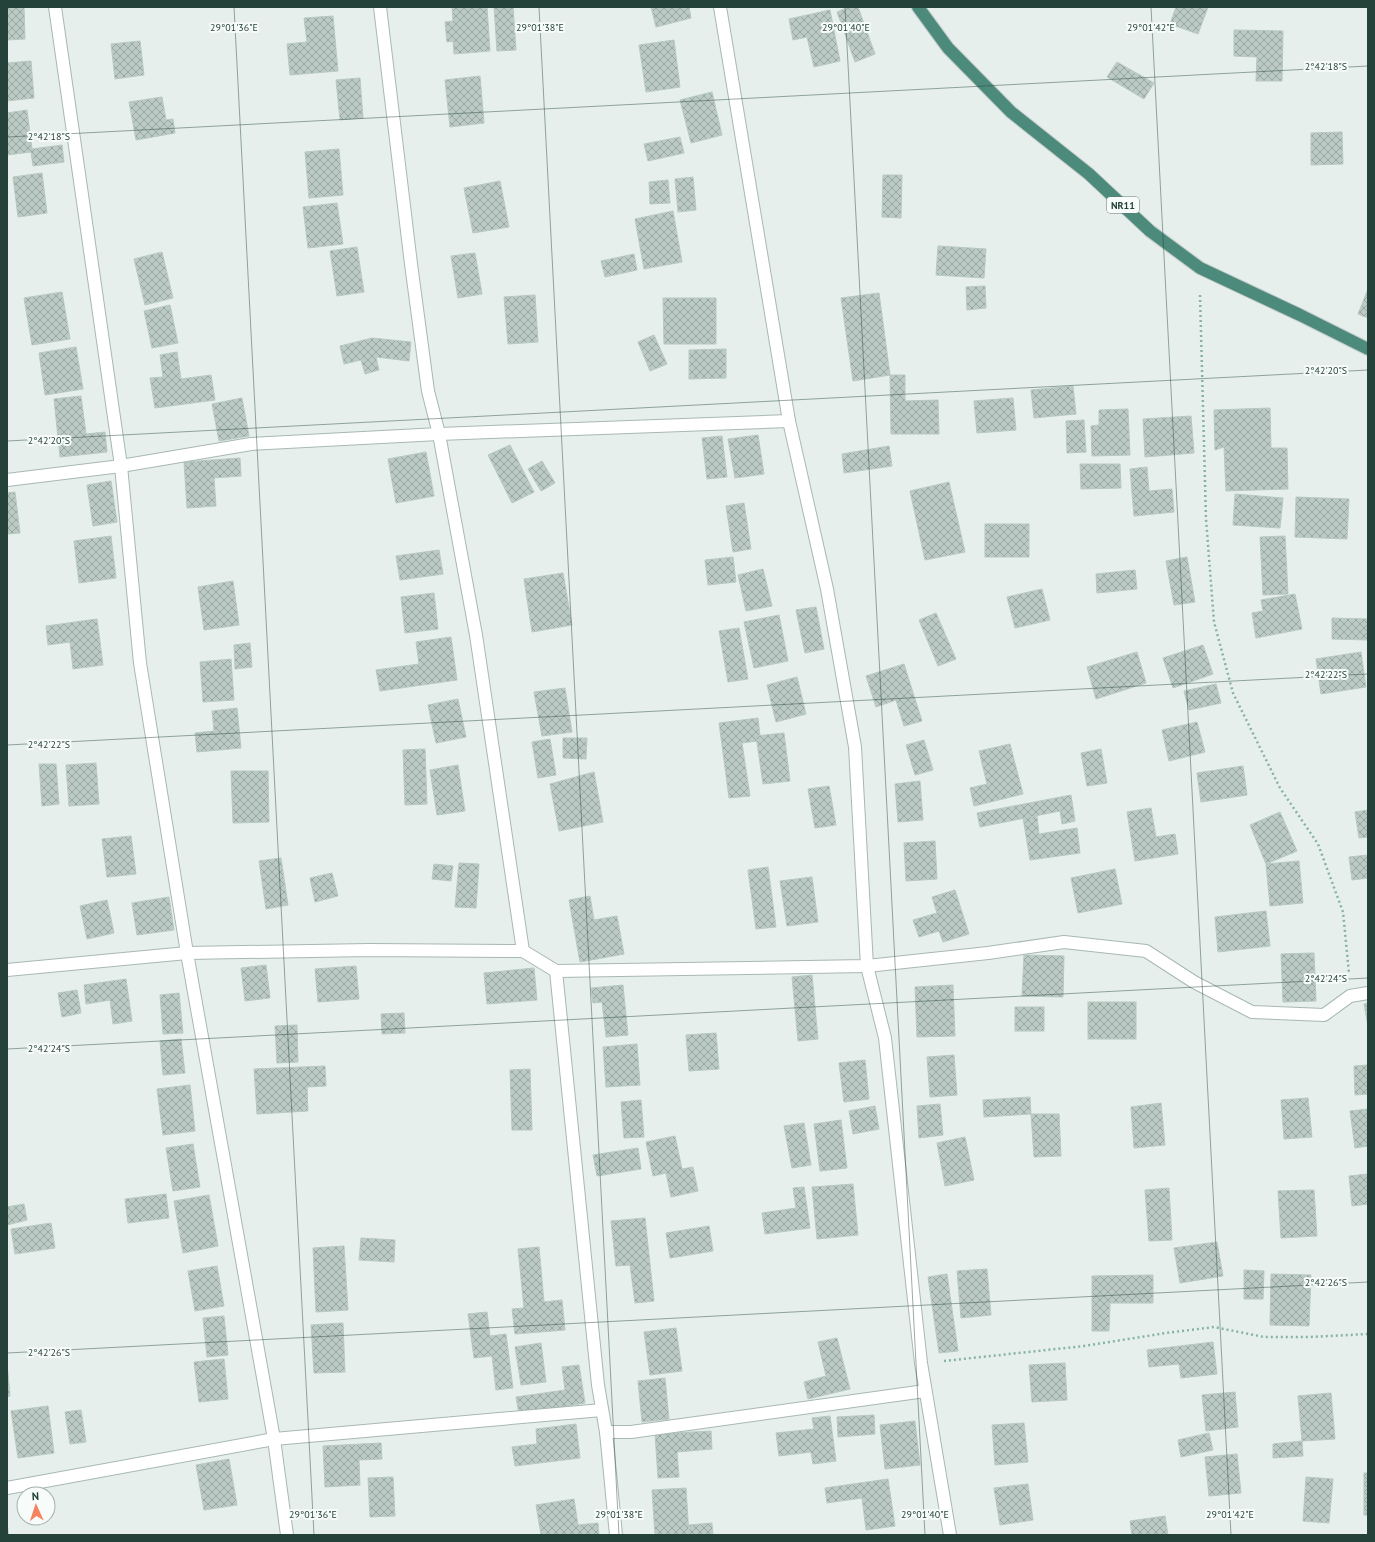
<svg xmlns="http://www.w3.org/2000/svg" width="1375" height="1542" font-family="'PT Sans',sans-serif">
<defs>
<pattern id="building-cross-hatch" width="8" height="8" patternUnits="userSpaceOnUse"><rect width="8" height="8" fill="#bbcac4"/><path d="M0 0l8 8M0 8l8-8" fill="none" stroke="#98a6a0"/></pattern>
</defs>
<rect width="100%" height="100%" fill="#e6efeb"/>
<!-- building -->
<g fill="url(#building-cross-hatch)" stroke="#b8c9c2">
<path d="M7 7H24L25 39 7 40Z"/>
<path d="M452 7H487L490 51 454 54 453 41 447 42 445 22 453 21Z"/>
<path d="M494 7H513L516 50 497 51Z"/>
<path d="M651 7H689L691 18 656 27Z"/>
<path d="M849 7H858L875 54 855 62 837 12Z"/>
<path d="M1176 7H1208L1198 34 1170 24Z"/>
<path d="M830 10 840 61 814 67 807 37 793 40 789 19Z"/>
<path d="M333 16 338 71 290 75 287 44 307 42 304 18Z"/>
<path d="M1234 30 1283 31 1282 81H1256L1257 57 1234 56Z"/>
<path d="M674 40 680 87 646 92 639 45Z"/>
<path d="M140 41 144 75 115 79 111 44Z"/>
<path d="M31 61 34 98 7 101V63Z"/>
<path d="M1117 62 1154 83 1144 99 1107 77Z"/>
<path d="M480 76 484 123 450 127 445 80Z"/>
<path d="M360 78 363 118 340 120 336 80Z"/>
<path d="M712 92 722 135 691 143 680 100Z"/>
<path d="M162 97 166 120 173 119 175 133 136 140 129 102Z"/>
<path d="M27 110 32 149 62 145 64 162 33 166 31 152 7 155V113Z"/>
<path d="M1342 132 1343 164 1311 165V133Z"/>
<path d="M680 137 684 153 648 161 644 144Z"/>
<path d="M339 149 343 195 309 198 305 152Z"/>
<path d="M42 173 47 213 18 217 13 177Z"/>
<path d="M883 175H902L901 218 882 217Z"/>
<path d="M693 177 696 210 678 212 675 179Z"/>
<path d="M668 180 670 203 650 204 649 182Z"/>
<path d="M500 181 509 227 473 233 464 188Z"/>
<path d="M337 203 343 244 308 248 303 207Z"/>
<path d="M673 211 682 262 644 269 635 219Z"/>
<path d="M938 246 986 249 984 278 936 275Z"/>
<path d="M357 247 364 292 337 296 330 251Z"/>
<path d="M162 252 173 298 145 305 134 259Z"/>
<path d="M475 253 482 294 458 298 451 256Z"/>
<path d="M634 254 637 270 605 277 601 261Z"/>
<path d="M985 286 986 308 967 310 966 287Z"/>
<path d="M1368 289V318L1358 314Z"/>
<path d="M62 292 70 339 32 345 24 298Z"/>
<path d="M879 293 890 375 853 381 841 298Z"/>
<path d="M535 295 538 342 508 344 504 297Z"/>
<path d="M663 298H716V344H664Z"/>
<path d="M170 305 178 343 152 348 144 311Z"/>
<path d="M654 335 667 364 650 371 638 342Z"/>
<path d="M372 338 411 342 409 361 376 357 379 370 365 374 361 360 344 364 340 346Z"/>
<path d="M76 347 83 389 45 395 39 353Z"/>
<path d="M726 349V378L689 379V350Z"/>
<path d="M177 352 181 379 211 375 215 400 155 408 150 378 163 377 160 355Z"/>
<path d="M890 375H905V401L938 400 939 434H891Z"/>
<path d="M1073 386 1076 414 1034 418 1031 390Z"/>
<path d="M81 396 86 434 105 432 107 452 60 457 54 399Z"/>
<path d="M242 398 249 436 219 441 212 404Z"/>
<path d="M1013 398 1016 430 977 433 974 401Z"/>
<path d="M1270 408 1271 448H1287L1288 489 1226 491 1224 447 1215 450 1214 410Z"/>
<path d="M1128 409 1130 455 1092 456 1091 426 1099 425V410Z"/>
<path d="M1191 416 1194 453 1145 457 1143 419Z"/>
<path d="M1084 420 1086 452 1067 453 1066 421Z"/>
<path d="M758 435 764 474 735 478 728 439Z"/>
<path d="M722 436 727 477 707 479 702 438Z"/>
<path d="M510 445 534 492 512 503 488 455Z"/>
<path d="M889 446 892 466 844 473 842 454Z"/>
<path d="M426 452 434 496 396 503 388 459Z"/>
<path d="M240 458 241 476 214 478 216 506 187 508 184 462Z"/>
<path d="M542 461 555 483 541 491 528 469Z"/>
<path d="M1080 464H1120L1121 488 1081 489Z"/>
<path d="M1147 467 1149 491 1172 489 1174 512 1134 516 1130 469Z"/>
<path d="M111 481 117 522 93 526 87 485Z"/>
<path d="M949 482 965 552 925 560 910 491Z"/>
<path d="M15 492 20 533 7 534V493Z"/>
<path d="M1235 494 1283 498 1280 528 1233 525Z"/>
<path d="M1296 497 1349 499 1347 539 1295 537Z"/>
<path d="M744 503 751 549 733 552 726 506Z"/>
<rect x="985" y="524" width="44" height="33"/>
<path d="M111 536 116 578 79 583 74 541Z"/>
<path d="M1285 536 1288 594 1263 595 1260 537Z"/>
<path d="M439 550 443 574 400 580 396 556Z"/>
<path d="M733 557 736 582 708 585 705 560Z"/>
<path d="M1187 557 1195 602 1174 605 1166 561Z"/>
<path d="M763 569 772 606 746 611 738 575Z"/>
<path d="M1135 570 1137 589 1097 593 1096 574Z"/>
<path d="M563 573 572 625 532 632 524 579Z"/>
<path d="M233 581 239 625 204 630 198 587Z"/>
<path d="M1042 589 1050 620 1015 628 1007 597Z"/>
<path d="M434 593 438 629 405 633 401 597Z"/>
<path d="M1295 594 1302 629 1256 638 1252 613 1263 611 1261 600Z"/>
<path d="M816 607 824 649 805 653 796 610Z"/>
<path d="M936 613 956 659 938 666 919 620Z"/>
<path d="M779 615 788 661 754 668 744 622Z"/>
<path d="M1332 618 1368 619V640L1332 639Z"/>
<path d="M97 619 103 665 73 669 70 642 48 645 46 626Z"/>
<path d="M739 628 748 679 728 682 719 631Z"/>
<path d="M451 637 457 680 380 691 376 670 419 664 416 642Z"/>
<path d="M250 643 252 667 235 669 234 645Z"/>
<path d="M1203 645 1213 674 1173 688 1163 658Z"/>
<path d="M1137 652 1146 683 1096 699 1087 667Z"/>
<path d="M1361 652 1366 687 1321 694 1316 659Z"/>
<path d="M231 659 234 700 203 702 200 662Z"/>
<path d="M904 664 922 721 904 726 896 700 876 707 866 676Z"/>
<path d="M797 677 806 714 776 722 767 685Z"/>
<path d="M1216 684 1221 703 1189 710 1184 691Z"/>
<path d="M565 688 572 732 542 736 534 692Z"/>
<path d="M458 699 466 737 436 743 428 705Z"/>
<path d="M237 708 241 748 197 752 195 733 214 731 212 711Z"/>
<path d="M758 718 760 736H756L757 741 742 743 750 796 729 798 719 723Z"/>
<path d="M1197 722 1205 752 1169 761 1162 730Z"/>
<path d="M784 733 790 781 763 784 756 736Z"/>
<path d="M563 738H587L586 759 563 758Z"/>
<path d="M550 739 556 775 538 778 532 742Z"/>
<path d="M924 740 933 770 915 775 906 745Z"/>
<path d="M1010 744 1023 794 974 806 970 788 987 784 979 751Z"/>
<path d="M425 749 427 804 405 805 403 750Z"/>
<path d="M1101 749 1107 783 1087 786 1081 753Z"/>
<path d="M96 763 99 804 69 806 66 765Z"/>
<path d="M39 764H56L59 804 42 806Z"/>
<path d="M458 765 465 811 437 815 430 770Z"/>
<path d="M1243 766 1247 795 1201 802 1197 773Z"/>
<path d="M231 771H268L269 822 233 823Z"/>
<path d="M594 772 603 822 559 831 550 784Z"/>
<path d="M920 781 923 820 898 822 895 784Z"/>
<path d="M829 786 836 825 815 828 808 789Z"/>
<path d="M1071 795 1075 821 1062 824 1060 811 980 827 977 813Z"/>
<path d="M1151 808 1156 837 1175 834 1178 854 1135 861 1127 812Z"/>
<path d="M1368 810V837L1359 838 1355 812Z"/>
<path d="M1280 812 1297 851 1266 864 1250 825Z"/>
<path d="M1037 816 1039 834 1077 828 1080 853 1030 860 1023 818Z"/>
<path d="M131 836 136 874 107 877 102 839Z"/>
<path d="M935 841 937 879 906 881 904 843Z"/>
<path d="M1368 855V878L1352 880 1349 857Z"/>
<path d="M281 858 288 905 266 909 259 861Z"/>
<path d="M1299 861 1303 903 1270 906 1266 864Z"/>
<path d="M459 863 479 864 476 908 455 907Z"/>
<path d="M434 864 453 866 451 881 432 879Z"/>
<path d="M768 867 776 927 756 929 748 870Z"/>
<path d="M1115 869 1122 904 1078 913 1071 878Z"/>
<path d="M332 873 338 896 315 902 310 878Z"/>
<path d="M812 877 818 922 787 926 780 881Z"/>
<path d="M955 890 969 934 943 942 939 931 919 937 913 920 937 913 932 897Z"/>
<path d="M590 896 594 920 617 916 624 954 580 962 569 900Z"/>
<path d="M169 897 174 930 137 935 132 903Z"/>
<path d="M107 900 114 933 87 939 80 906Z"/>
<path d="M1266 911 1270 946 1218 952 1215 917Z"/>
<path d="M1314 953 1316 1001 1283 1002 1281 954Z"/>
<path d="M1024 955 1064 956 1063 997 1022 996Z"/>
<path d="M266 965 270 998 245 1001 241 968Z"/>
<path d="M356 966 359 999 318 1002 315 969Z"/>
<path d="M534 968 537 1000 487 1004 484 973Z"/>
<path d="M812 975 818 1039 798 1041 792 977Z"/>
<path d="M126 979 132 1021 113 1024 110 1000 86 1004 84 985Z"/>
<path d="M623 985 628 1035 606 1037 602 1002 593 1003 591 988Z"/>
<path d="M953 985 955 1036 917 1037 915 987Z"/>
<path d="M77 990 81 1013 62 1017 58 993Z"/>
<path d="M179 993 183 1033 163 1034 160 995Z"/>
<rect x="1088" y="1002" width="48" height="37"/>
<path d="M1368 1003V1026L1364 1004Z"/>
<rect x="1015" y="1007" width="29" height="24"/>
<path d="M404 1013 405 1033 382 1034 381 1014Z"/>
<path d="M297 1025 298 1062 277 1063 275 1026Z"/>
<path d="M716 1033 719 1069 689 1071 686 1035Z"/>
<path d="M181 1039 185 1073 163 1075 160 1041Z"/>
<path d="M637 1044 640 1085 606 1087 603 1047Z"/>
<path d="M954 1055 957 1095 930 1097 927 1057Z"/>
<path d="M865 1060 869 1099 844 1102 839 1063Z"/>
<path d="M1368 1065V1094L1355 1095 1354 1066Z"/>
<path d="M325 1066 326 1086 307 1087 308 1111 257 1114 254 1069Z"/>
<path d="M530 1069 532 1130H512L510 1070Z"/>
<path d="M190 1085 195 1131 163 1135 157 1089Z"/>
<path d="M1030 1097 1031 1114 984 1117 983 1100Z"/>
<path d="M1308 1098 1312 1137 1284 1139 1281 1100Z"/>
<path d="M641 1100 644 1137 624 1138 621 1102Z"/>
<path d="M1161 1103 1165 1145 1134 1148 1131 1107Z"/>
<path d="M940 1104 943 1135 919 1138 917 1106Z"/>
<path d="M875 1106 879 1129 853 1134 849 1111Z"/>
<path d="M1368 1109V1146L1355 1148 1350 1111Z"/>
<path d="M1031 1114H1059L1061 1156 1034 1157Z"/>
<path d="M841 1120 847 1168 820 1171 814 1124Z"/>
<path d="M804 1123 811 1165 792 1168 784 1126Z"/>
<path d="M675 1136 682 1169 693 1167 698 1191 671 1197 666 1173 653 1176 646 1142Z"/>
<path d="M965 1137 974 1180 945 1186 937 1143Z"/>
<path d="M193 1144 200 1187 173 1191 166 1148Z"/>
<path d="M638 1148 641 1169 597 1176 593 1155Z"/>
<path d="M1368 1174V1204L1352 1206 1349 1176Z"/>
<path d="M853 1184 858 1235 817 1239 812 1187Z"/>
<path d="M804 1187 810 1228 765 1234 762 1213 796 1208 793 1188Z"/>
<path d="M1169 1188 1172 1240 1149 1241 1145 1190Z"/>
<path d="M1314 1190 1317 1236 1281 1238 1278 1191Z"/>
<path d="M166 1194 169 1218 128 1223 125 1199Z"/>
<path d="M209 1195 218 1246 183 1253 174 1201Z"/>
<path d="M24 1204 27 1220 7 1225V1207Z"/>
<path d="M645 1218 654 1301 635 1303 630 1265 616 1266 611 1221Z"/>
<path d="M51 1223 55 1248 15 1254 11 1229Z"/>
<path d="M709 1226 713 1251 670 1258 666 1233Z"/>
<path d="M361 1238 395 1240 394 1262 359 1260Z"/>
<path d="M1217 1242 1223 1276 1180 1283 1174 1248Z"/>
<path d="M344 1246 348 1310 316 1312 313 1248Z"/>
<path d="M539 1247 544 1302 562 1300 565 1330 515 1334 512 1309 524 1308 518 1249Z"/>
<path d="M217 1266 224 1306 195 1311 188 1271Z"/>
<path d="M987 1269 991 1315 961 1318 957 1271Z"/>
<path d="M1244 1270 1264 1271 1263 1299H1244Z"/>
<path d="M947 1274 958 1351 939 1353 928 1277Z"/>
<path d="M1271 1274 1311 1275 1309 1326 1270 1325Z"/>
<path d="M1153 1275V1303H1110L1109 1331H1092V1276Z"/>
<path d="M487 1312 490 1336 506 1334 513 1388 496 1390 492 1356 474 1358 468 1314Z"/>
<path d="M224 1316 228 1355 207 1357 203 1318Z"/>
<path d="M343 1323 345 1372 314 1373 311 1325Z"/>
<path d="M676 1328 682 1371 650 1375 644 1332Z"/>
<path d="M837 1338 850 1389 808 1399 804 1382 826 1376 818 1342Z"/>
<path d="M1213 1342 1217 1374 1181 1378 1179 1364 1149 1367 1147 1350Z"/>
<path d="M541 1343 546 1382 521 1385 515 1347Z"/>
<path d="M224 1359 228 1399 199 1402 194 1362Z"/>
<path d="M7 1363 10 1396 7 1397Z"/>
<path d="M1065 1363 1067 1400 1032 1402 1029 1365Z"/>
<path d="M579 1365 585 1403 519 1414 516 1397 565 1390 562 1367Z"/>
<path d="M665 1378 669 1419 642 1422 638 1381Z"/>
<path d="M1235 1392 1238 1427 1206 1431 1202 1395Z"/>
<path d="M1331 1393 1335 1439 1302 1441 1298 1396Z"/>
<path d="M48 1406 54 1453 18 1458 11 1411Z"/>
<path d="M81 1410 86 1442 70 1444 65 1412Z"/>
<path d="M874 1415 875 1434 838 1437 837 1417Z"/>
<path d="M830 1416 836 1461 813 1464 811 1452 779 1456 776 1433 814 1429 812 1418Z"/>
<path d="M915 1421 920 1465 885 1469 880 1425Z"/>
<path d="M1024 1423 1028 1462 995 1465 992 1425Z"/>
<path d="M576 1424 580 1458 515 1466 512 1447 537 1444 536 1429Z"/>
<path d="M711 1431 712 1449 677 1452 679 1477 658 1478 655 1434Z"/>
<path d="M1209 1433 1213 1450 1181 1457 1178 1440Z"/>
<path d="M1302 1441 1303 1456 1273 1458V1444Z"/>
<path d="M381 1443 382 1459 359 1460 360 1485 325 1487 323 1446Z"/>
<path d="M1237 1454 1241 1493 1209 1496 1205 1457Z"/>
<path d="M229 1459 237 1505 204 1510 196 1465Z"/>
<rect x="1364" y="1473" width="4" height="42"/>
<path d="M393 1477 395 1516 370 1517 368 1478Z"/>
<path d="M1306 1477 1333 1479 1329 1523 1303 1521Z"/>
<path d="M888 1479 895 1526 866 1530 862 1498 827 1503 825 1488Z"/>
<path d="M1028 1484 1033 1520 1000 1525 994 1488Z"/>
<path d="M686 1488 689 1535H655L652 1490Z"/>
<path d="M574 1499 578 1525 598 1523 599 1535H541L536 1505Z"/>
<path d="M1165 1516 1168 1535H1132L1130 1521Z"/>
<path d="M712 1523 713 1535H689V1525Z"/>
</g>
<g fill="none" stroke-linecap="round" stroke-linejoin="round">
<defs>
<g id="minor">
<path d="M55 7 121 466 140 663 187 953 274 1439 287 1535"/>
<path d="M380 7 411 264 428 391 439 434 476 635 523 951"/>
<path d="M720 7 789 421 827 589 855 747 867 966 885 1038 921 1363 950 1535"/>
<path d="M7 480 121 466 251 444 439 434 789 421"/>
<path d="M7 970 187 953 369 950 523 951 556 971 867 966 988 953 1064 942 1146 951 1194 982 1252 1012 1324 1015 1350 996 1368 993"/>
<path d="M556 971 598 1385 606 1432 616 1535"/>
<path d="M606 1432H631L925 1391"/>
<path d="M7 1488 274 1439 602 1410"/>
</g>
<path id="trunk" d="M918 7 948 48 1011 112 1089 174 1150 231 1200 268 1300 315 1368 349"/>
</defs>
<!-- minor casing -->
<use href="#minor" stroke="#a8b8b2" stroke-width="14"/>
<!-- trunk casing -->
<use href="#trunk" stroke="#c2cac8" stroke-width="14"/>
<!-- path -->
<g stroke="#86b3a5" stroke-width="2.5" stroke-dasharray="2 3" stroke-linecap="butt">
<path d="M1200 295 1206 519 1214 622 1233 693 1280 788 1318 844 1343 912 1349 973"/>
<path d="M944 1361 1084 1346 1166 1333 1214 1327 1264 1337H1309L1368 1334"/>
</g>
<!-- minor -->
<use href="#minor" stroke="#fff" stroke-width="12"/>
<!-- trunk -->
<use href="#trunk" stroke="#4c8a7c" stroke-width="12"/>
</g>
<!-- ticks -->
<path fill="none" stroke="#24423a" stroke-width="1" stroke-opacity="0.45" d="M234 7 314 1535M539 7 619 1535M845 7 925 1535M1151 7 1231 1535M7 137 1368 66M7 441 1368 370M7 745 1368 674M7 1049 1368 978M7 1353 1368 1282M7 1517 8 1535"/>
<g text-anchor="middle" dominant-baseline="central" stroke-width="4" stroke-linejoin="round" paint-order="stroke">
<!-- shield labels -->
<rect fill="#f7fbf9" stroke="#637a73" stroke-width="1" x="1107" y="197" width="32" height="16" rx="3"/>
<g font-size="10" font-weight="bold" fill="#24423a">
<text x="1123" y="205">NR11</text>
</g>
</g>
<g font-size="10" text-anchor="middle" fill="#24423a" stroke="#f7fbf9" stroke-width="4" stroke-linejoin="round" paint-order="stroke">
<text x="234" y="31">29°01'36"E</text>
<text x="540" y="31">29°01'38"E</text>
<text x="846" y="31">29°01'40"E</text>
<text x="1151" y="31">29°01'42"E</text>
<text x="1326" y="70">2°42'18"S</text>
<text x="49" y="140">2°42'18"S</text>
<text x="1326" y="374">2°42'20"S</text>
<text x="49" y="444">2°42'20"S</text>
<text x="1326" y="678">2°42'22"S</text>
<text x="49" y="748">2°42'22"S</text>
<text x="1326" y="982">2°42'24"S</text>
<text x="49" y="1052">2°42'24"S</text>
<text x="1326" y="1286">2°42'26"S</text>
<text x="49" y="1356">2°42'26"S</text>
<text x="313" y="1518">29°01'36"E</text>
<text x="619" y="1518">29°01'38"E</text>
<text x="925" y="1518">29°01'40"E</text>
<text x="1230" y="1518">29°01'42"E</text>
</g>
<!-- border -->
<rect width="1375" height="1542" fill="none" stroke="#24423a" stroke-width="16"/>
<!-- north arrow -->
<g transform="translate(36 1506) rotate(357)"><circle r="19" fill="#f7fbf9" stroke="#a3b1ad"/>
<path d="M0-3L7 15L0 10L-7 15Z" fill="#f4845f"/>
<text y="-6" font-size="11" font-weight="bold" text-anchor="middle" fill="#24423a">N</text>
</g>
</svg>
